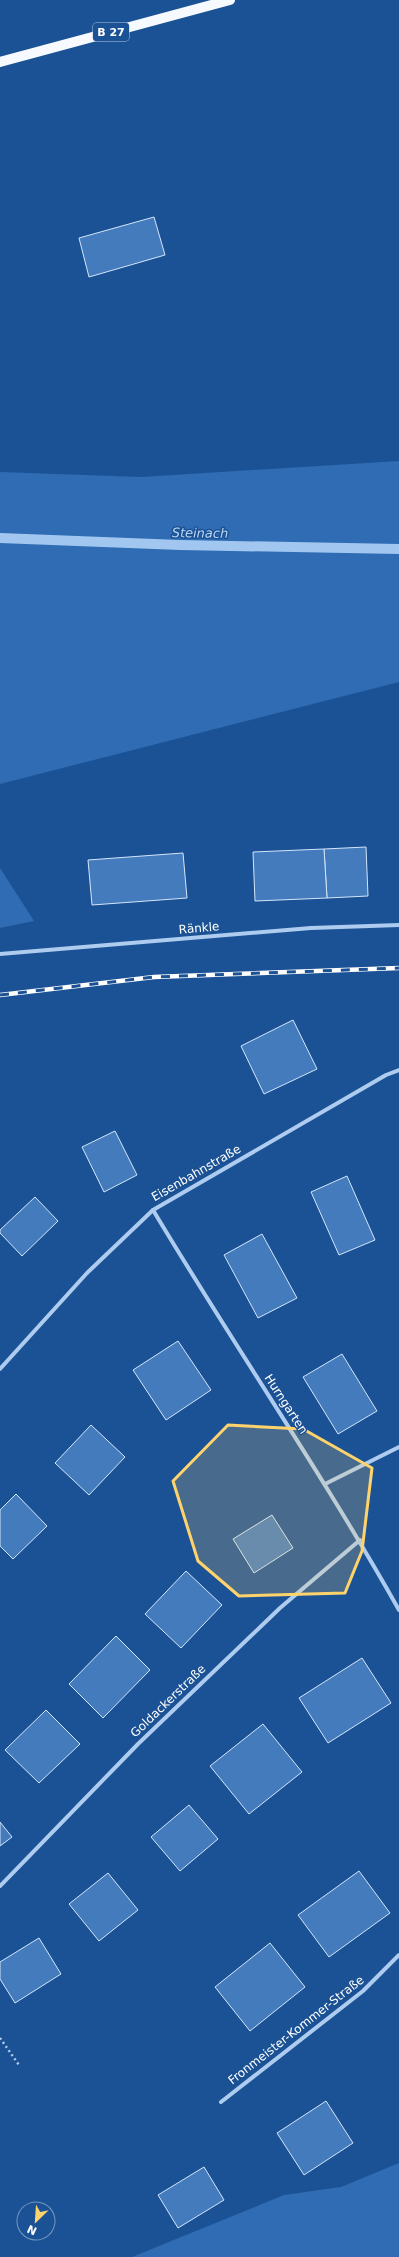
<svg xmlns="http://www.w3.org/2000/svg" width="399" height="2257" font-family="'DejaVu Sans',sans-serif">
<rect width="100%" height="100%" fill="#1b5295"/>
<!-- green -->
<g fill="#2f6cb3">
<path d="M399 461V682L0 784V472L141 477Z"/>
<path d="M0 868 34 921 0 928Z"/>
<path d="M399 2163V2257H132L284 2195 341 2187Z"/>
</g>
<g fill="none" stroke-linecap="round" stroke-linejoin="round">
<!-- stream -->
<path stroke="#a1c7f1" stroke-width="10" d="M0 538 180 545 399 549"/>
</g>
<!-- building -->
<g fill="#447bbc" stroke="#d4e6fb">
<path d="M154 217 165 255 89 277 79 238Z"/>
<path d="M366 847 368 896 327 898 324 849Z"/>
<path d="M324 849 327 898 255 901 253 852Z"/>
<path d="M183 853 187 898 92 905 88 860Z"/>
<path d="M293 1020 317 1069 264 1094 241 1046Z"/>
<path d="M115 1131 137 1175 104 1192 82 1147Z"/>
<path d="M347 1176 375 1240 339 1255 311 1192Z"/>
<path d="M35 1197 58 1221 22 1256 0 1233V1230Z"/>
<path d="M262 1234 297 1298 258 1318 224 1255Z"/>
<path d="M178 1341 211 1390 166 1420 133 1370Z"/>
<path d="M342 1354 377 1411 338 1434 303 1377Z"/>
<path d="M91 1425 125 1457 89 1495 55 1463Z"/>
<path d="M16 1494 47 1526 13 1559 0 1546V1510Z"/>
<path d="M272 1515 293 1548 254 1573 233 1539Z"/>
<path d="M186 1571 222 1605 181 1648 145 1614Z"/>
<path d="M116 1636 150 1670 103 1718 69 1684Z"/>
<path d="M362 1658 391 1703 328 1743 299 1698Z"/>
<path d="M46 1710 80 1744 39 1783 5 1750Z"/>
<path d="M263 1724 302 1772 249 1814 210 1766Z"/>
<path d="M189 1805 218 1839 180 1871 151 1837Z"/>
<path d="M0 1822 12 1837 0 1846Z"/>
<path d="M359 1871 390 1913 329 1957 298 1915Z"/>
<path d="M108 1873 138 1910 99 1941 69 1904Z"/>
<path d="M39 1938 61 1974 15 2003 0 1979V1962Z"/>
<path d="M270 1943 305 1987 250 2031 215 1987Z"/>
<path d="M326 2101 353 2143 304 2175 277 2133Z"/>
<path d="M204 2167 224 2200 178 2228 158 2195Z"/>
</g>
<g fill="none" stroke-linecap="round" stroke-linejoin="round">
<!-- path -->
<path stroke="#aeccef" stroke-width="2.5" stroke-dasharray="2 3" stroke-linecap="butt" d="M0 2038 19 2065"/>
<!-- minor -->
<g stroke="#aeccef" stroke-width="4">
<path d="M0 954 311 928 399 925"/>
<path d="M153 1210C233 1344 322 1473 399 1610"/>
<path d="M0 1369 87 1273 153 1210 386 1075 399 1070"/>
<path d="M325 1484 399 1447"/>
<path d="M0 1886 138 1744 280 1608 360 1540"/>
<path d="M221 2102 363 1991 399 1955"/>
</g>
<!-- primary -->
<path stroke="#f6faff" stroke-width="10" d="M0 62 230 0"/>
<defs>
<path id="rail" d="M0 995 154 977 399 968"/>
</defs>
<!-- rail casing -->
<use href="#rail" stroke="#fff" stroke-width="4.5"/>
<!-- rail -->
<use href="#rail" stroke="#1b5295" stroke-width="3" stroke-dasharray="9" stroke-linecap="butt"/>
</g>
<!-- marked area -->
<path fill="#ffd36c" fill-opacity="0.2" stroke="#ffd36c" stroke-width="3" stroke-linejoin="round" d="M228 1425 303 1429 372 1468 362 1551 345 1593 239 1596 198 1561 173 1481Z"/>
<g text-anchor="middle" dominant-baseline="central" stroke-width="3" stroke-linejoin="round" paint-order="stroke">
<!-- shield labels -->
<rect fill="#1b5295" stroke="#bbcbdf" stroke-width="1" x="93" y="23" width="36" height="18" rx="3"/>
<g font-size="11" font-weight="bold" fill="#fff">
<text x="111" y="32">B 27</text>
</g>
<!-- street labels -->
<g font-size="12" fill="#fff" stroke="#1b5295">
<text transform="translate(199 928) rotate(-5)">Ränkle</text>
<text transform="translate(196 1173) rotate(-30)">Eisenbahnstraße</text>
<text transform="translate(286 1404) rotate(57)">Hurngarten</text>
<text transform="translate(168 1701) rotate(-44)">Goldackerstraße</text>
<text transform="translate(296 2030) rotate(-38)">Fronmeister-Kommer-Straße</text>
</g>
<!-- water labels -->
<g font-size="13" font-style="italic" fill="#bad6f6" stroke="#1b5295">
<text transform="translate(200 533) rotate(1)">Steinach</text>
</g>
</g>
<!-- north arrow -->
<g transform="translate(36 2221) rotate(205)"><circle r="19" fill="#1b5295" stroke="#7697bf"/>
<path d="M0-3L7 15L0 10L-7 15Z" fill="#ffd36c"/>
<text y="-6" font-size="11" font-weight="bold" text-anchor="middle" fill="#ffffff">N</text>
</g>
</svg>
